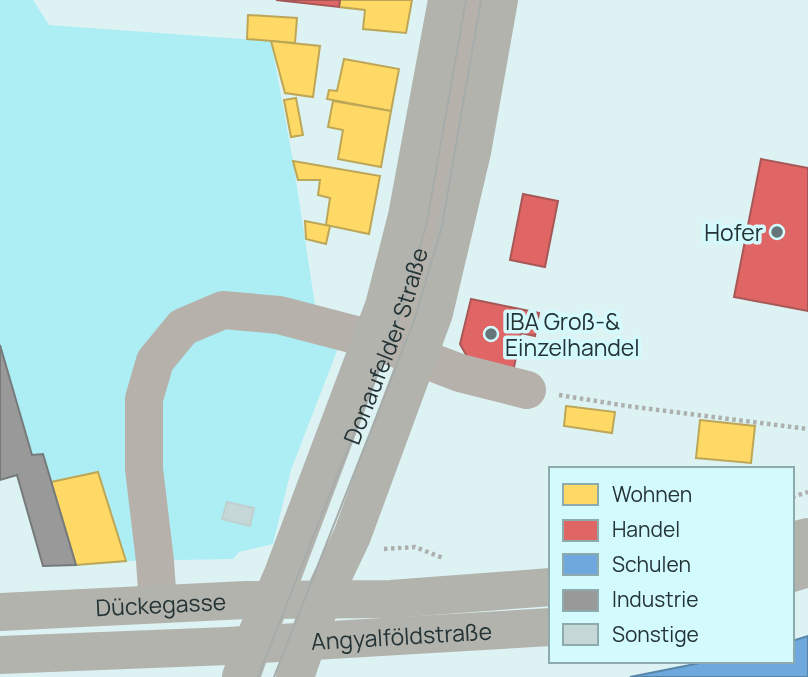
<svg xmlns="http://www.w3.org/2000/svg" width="808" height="677" font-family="Manrope,sans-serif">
<rect width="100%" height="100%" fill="#ddf2f3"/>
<!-- green -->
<path fill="#adeef4" d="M0 0H33L49 25 271 41 293 161 315 305 340 343 291 470 273 544 239 552 233 559 126 561 98 473 51 482 43 454 32 455 0 345Z"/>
<!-- homes -->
<g fill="#ffd966" stroke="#bda757" stroke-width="2">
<path d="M340 0H412L406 33 363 29 365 10 339 7Z"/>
<path d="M248 15 297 18 295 43 247 39Z"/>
<path d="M271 41 320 46 313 97 285 93Z"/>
<path d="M344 59 399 69 391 111 327 99 329 90 337 91Z"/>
<path d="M296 98 303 135 291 137 284 100Z"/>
<path d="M333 101 391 111 381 167 338 159 343 130 328 127Z"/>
<path d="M293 161 380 176 369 234 326 225 330 198 318 195 320 180H298Z"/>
<path d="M305 221 330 226 326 244 306 239Z"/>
<path d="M566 406 615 412 612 433 564 426Z"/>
<path d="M700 420 755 426 751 463 696 458Z"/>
<path d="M98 472 126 561 76 565 51 482Z"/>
</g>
<!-- shops -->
<g fill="#e06666" stroke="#a85757" stroke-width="2">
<path d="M276 0H340L339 7Z"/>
<path d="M761 159 808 168V311L734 297Z"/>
<path d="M523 194 558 201 545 267 510 260Z"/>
<path d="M471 299 539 313 535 336 521 333 513 372 469 360 460 344Z"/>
</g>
<!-- schools -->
<path fill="#6fa8dc" stroke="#5885aa" stroke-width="2" d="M808 636V677H630L710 661H792V641Z"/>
<!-- industry -->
<path fill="#999" stroke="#767a7b" stroke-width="2" d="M0 345 32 455 43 454 76 565 43 566 17 475 0 480Z"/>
<!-- building -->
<path fill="#c6d7d8" stroke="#bfcfd0" stroke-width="2" d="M227 502 254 508 250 526 222 519Z"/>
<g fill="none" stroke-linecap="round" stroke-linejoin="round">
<!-- path -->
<g stroke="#adb0ac" stroke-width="4.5" stroke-dasharray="3.5 3.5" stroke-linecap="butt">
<path d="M559 395 627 406 808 429"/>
<path d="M792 497 808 492"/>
<path d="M384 549 415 547 443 558"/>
</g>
<!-- minor -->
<g stroke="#b6b1ab" stroke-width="38">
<path d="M394 333 427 222 466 0"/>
<path d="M158 604 155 561 144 469V399L155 361 183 327 223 310 279 315 371 339 460 373 527 390"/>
</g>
<!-- major -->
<g stroke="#b2b3ad" stroke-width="38">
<path d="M792 541 808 537"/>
<path d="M792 573 808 568"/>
<path id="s1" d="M0 612 246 600 391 599 551 587"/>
<path id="s2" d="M0 655 228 646 551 627"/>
<path d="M241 677 252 645 283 574 384 306 407 216 447 0"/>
<path d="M295 677 322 599 352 536 434 313 472 152 499 0"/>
</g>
<!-- tram -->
<g stroke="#a6acaa" stroke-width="2">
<path id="s3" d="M258 677 400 316 427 222 466 0"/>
<path d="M274 677 414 321 442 226 481 0"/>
</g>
</g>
<!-- markers -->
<g fill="#657678" stroke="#d3fafd" stroke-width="2.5">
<circle cx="777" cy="232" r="7"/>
<circle cx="491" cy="334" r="7"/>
</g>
<g text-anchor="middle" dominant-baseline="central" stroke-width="7" stroke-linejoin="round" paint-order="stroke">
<!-- poi labels -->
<g font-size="23" fill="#243335" stroke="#d3fafd" text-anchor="end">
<text x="763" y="232">Hofer</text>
<text x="505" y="321" text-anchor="start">IBA Groß-&amp;<tspan x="505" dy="26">Einzelhandel</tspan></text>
</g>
<!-- street labels -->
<g font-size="23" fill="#243335" stroke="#d3fafd">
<text stroke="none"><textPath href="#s3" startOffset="355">Donaufelder Straße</textPath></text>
<text stroke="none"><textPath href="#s1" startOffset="161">Dückegasse</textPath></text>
<text stroke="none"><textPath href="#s2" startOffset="402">Angyalföldstraße</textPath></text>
</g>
</g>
<!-- legend -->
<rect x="549" y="467" width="245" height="196" fill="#d3fafd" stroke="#8daaad" stroke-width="2"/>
<rect x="563" y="484" width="35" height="21" fill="#ffd966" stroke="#8daaad" stroke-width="2"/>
<text x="612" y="502" font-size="21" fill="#243335">Wohnen</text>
<rect x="563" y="520" width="35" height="21" fill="#e06666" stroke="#8daaad" stroke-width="2"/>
<text x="612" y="537" font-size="21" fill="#243335">Handel</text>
<rect x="563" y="554" width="35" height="21" fill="#6fa8dc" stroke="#8daaad" stroke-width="2"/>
<text x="612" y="572" font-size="21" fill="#243335">Schulen</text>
<rect x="563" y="590" width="35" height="21" fill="#999999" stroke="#8daaad" stroke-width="2"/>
<text x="612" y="607" font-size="21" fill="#243335">Industrie</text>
<rect x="563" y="624" width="35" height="21" fill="#c6d7d8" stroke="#8daaad" stroke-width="2"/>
<text x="612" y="642" font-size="21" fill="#243335">Sonstige</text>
</svg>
